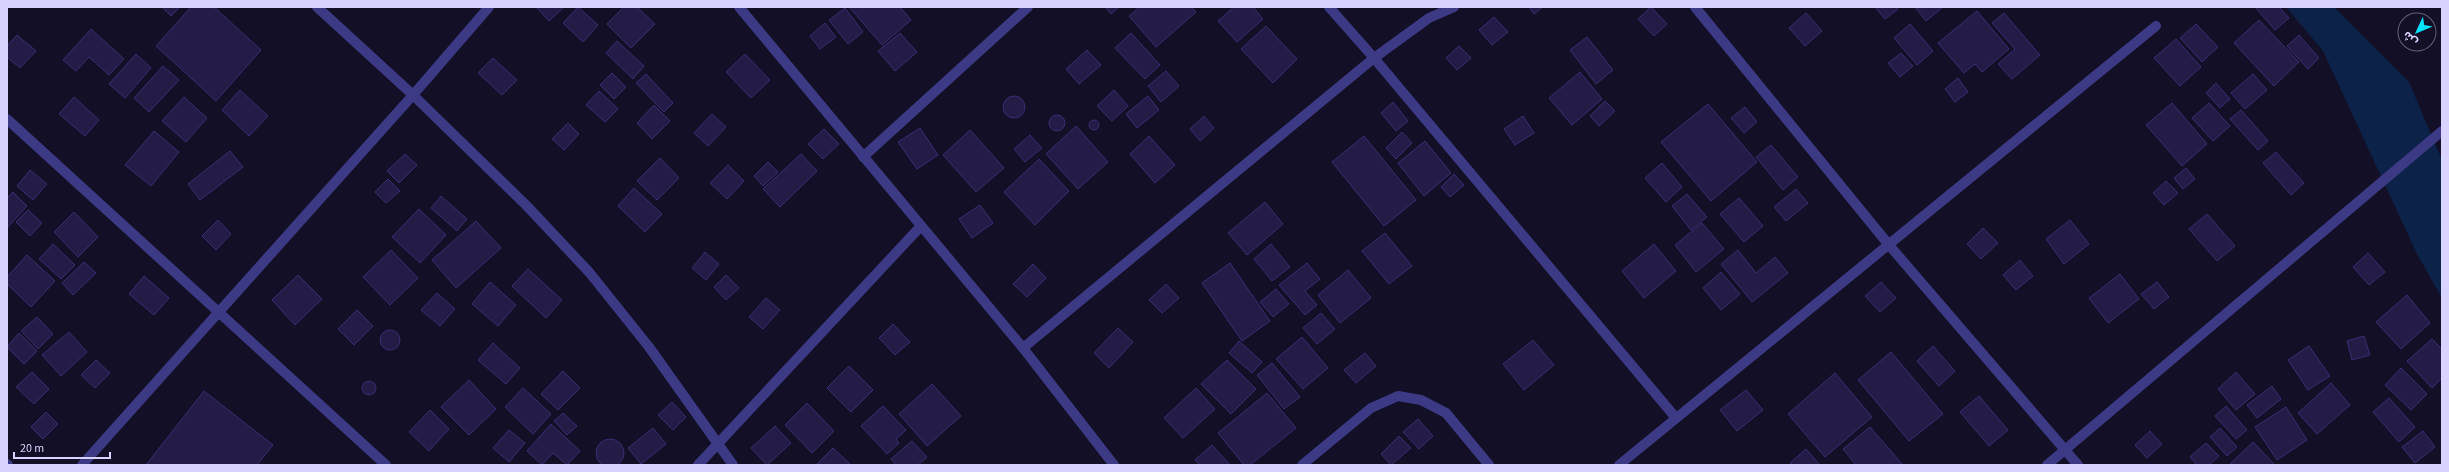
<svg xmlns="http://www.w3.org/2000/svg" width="2449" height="472" font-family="'Source Sans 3','Noto Sans Arabic',sans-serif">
<rect width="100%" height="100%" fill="#130f26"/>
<!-- water -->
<path fill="#0c2248" d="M2286 7H2334L2409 82 2442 160V298L2417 254 2323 51Z"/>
<!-- building -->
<g fill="#241b47" stroke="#3b2d73">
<path d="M162 7H180L171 16Z"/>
<path d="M191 7H214L261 50 216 101 156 46Z"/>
<path d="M536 7H564L549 21Z"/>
<path d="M578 7 598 25 583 42 563 23Z"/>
<path d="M624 7H637L655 24 631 48 607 24Z"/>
<path d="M849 7H900L911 20 882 45Z"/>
<path d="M1105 7H1119L1111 14Z"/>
<path d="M1140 7H1191L1196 12 1156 47 1129 16Z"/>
<path d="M1234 7H1253L1263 19 1237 42 1218 21Z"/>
<path d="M1529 7H1543L1534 14Z"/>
<path d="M1651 7 1667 24 1654 36 1638 19Z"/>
<path d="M1875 7H1897L1898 9 1885 19Z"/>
<path d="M1915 7H1943L1926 21Z"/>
<path d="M2255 7H2279L2289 18 2275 30Z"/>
<path d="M845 8 863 32 848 44 829 20Z"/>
<path d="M1977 11 2009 49 1982 72 1975 64 1964 73 1938 43Z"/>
<path d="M1806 13 1822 31 1805 46 1789 28Z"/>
<path d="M2004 13 2040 55 2012 79 1998 64 2015 49 1992 23Z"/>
<path d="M1494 17 1508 32 1492 45 1479 30Z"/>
<path d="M2259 20 2299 62 2274 86 2234 43Z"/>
<path d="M825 23 836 37 820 49 810 36Z"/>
<path d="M1910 24 1933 51 1917 65 1894 38Z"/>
<path d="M2196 24 2218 47 2202 62 2180 38Z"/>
<path d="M1266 26 1297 59 1273 83 1241 49Z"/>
<path d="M91 29 124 59 109 75 89 57 76 71 63 60Z"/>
<path d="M900 33 917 52 895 71 878 51Z"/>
<path d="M1131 33 1160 65 1145 79 1115 48Z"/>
<path d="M17 35 36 51 20 68 7 57V46Z"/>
<path d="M2299 35 2319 58 2308 69 2287 46Z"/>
<path d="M1587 37 1613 70 1596 84 1570 50Z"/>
<path d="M2176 39 2201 67 2180 86 2154 58Z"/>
<path d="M617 41 644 66 633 79 606 53Z"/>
<path d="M1459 46 1471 58 1457 70 1446 58Z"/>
<path d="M1087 50 1101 65 1079 84 1066 69Z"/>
<path d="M1901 53 1913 66 1900 77 1888 63Z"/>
<path d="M136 54 151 68 125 98 109 84Z"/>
<path d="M745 54 770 80 751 98 726 72Z"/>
<path d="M493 58 517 80 502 95 478 73Z"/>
<path d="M163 66 179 80 149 112 134 98Z"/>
<path d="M1166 71 1179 86 1161 102 1148 86Z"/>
<path d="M1580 72 1602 99 1572 125 1549 98Z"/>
<path d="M612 73 626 87 614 99 600 85Z"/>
<path d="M646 74 673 103 664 112 636 83Z"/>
<path d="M2253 74 2267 90 2245 109 2231 93Z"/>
<path d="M1958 78 1968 92 1955 102 1945 89Z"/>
<path d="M2216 83 2230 99 2220 108 2206 93Z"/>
<path d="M240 90 268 116 249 136 222 110Z"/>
<path d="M1114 90 1128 106 1112 121 1097 106Z"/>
<path d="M599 91 618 109 605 122 586 105Z"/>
<circle cx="1014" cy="107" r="11"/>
<path d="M1148 96 1159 110 1137 128 1126 114Z"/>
<path d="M74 97 99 120 85 136 59 114Z"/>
<path d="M184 97 207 118 186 142 162 121Z"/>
<path d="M1605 101 1615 111 1599 126 1590 116Z"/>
<path d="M1393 102 1408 121 1396 131 1381 113Z"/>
<path d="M2172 103 2207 144 2182 166 2146 125Z"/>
<path d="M2209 103 2230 126 2213 141 2192 118Z"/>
<path d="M1708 104 1757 162 1711 201 1661 142Z"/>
<path d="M654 105 670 121 652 139 637 123Z"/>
<path d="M1745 107 1757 122 1744 133 1731 118Z"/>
<path d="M2241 110 2268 141 2258 150 2230 119Z"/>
<path d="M712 114 726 127 708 146 694 133Z"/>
<circle cx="1057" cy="123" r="8"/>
<path d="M1204 116 1214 128 1200 141 1190 129Z"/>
<path d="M1523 116 1534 133 1515 145 1504 129Z"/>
<circle cx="1094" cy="125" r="5"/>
<path d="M568 123 579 134 564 150 552 139Z"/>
<path d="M1076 126 1108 162 1078 189 1046 154Z"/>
<path d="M920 128 938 155 917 169 898 142Z"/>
<path d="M824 129 839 144 823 159 808 144Z"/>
<path d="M970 130 1004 168 976 192 943 155Z"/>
<path d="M154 131 179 152 151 186 125 165Z"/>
<path d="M1402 132 1412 143 1396 159 1386 148Z"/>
<path d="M1030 135 1042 148 1025 162 1014 149Z"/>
<path d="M1149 136 1175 165 1155 183 1130 154Z"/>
<path d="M1364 136 1416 200 1384 226 1332 162Z"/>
<path d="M1425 141 1451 173 1424 196 1398 163Z"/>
<path d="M1771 145 1798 177 1783 190 1756 157Z"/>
<path d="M230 151 243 167 200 200 188 184Z"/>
<path d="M2276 152 2304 183 2291 195 2263 163Z"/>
<path d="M405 154 417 165 399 183 387 171Z"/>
<path d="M801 154 817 171 780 207 763 189Z"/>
<path d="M660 158 679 178 657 200 637 181Z"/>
<path d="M1039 159 1069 191 1035 225 1004 192Z"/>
<path d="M768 162 778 172 763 186 754 176Z"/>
<path d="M1662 163 1682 187 1666 202 1645 178Z"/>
<path d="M728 165 744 181 727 199 710 183Z"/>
<path d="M2186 168 2195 179 2183 189 2174 178Z"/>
<path d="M30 170 47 184 33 200 17 186Z"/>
<path d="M1454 174 1464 185 1450 197 1441 187Z"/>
<path d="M388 179 400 191 386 203 375 192Z"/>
<path d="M2166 181 2178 193 2164 205 2153 193Z"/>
<path d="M634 188 662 214 645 232 618 206Z"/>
<path d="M1796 189 1808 203 1786 221 1774 207Z"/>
<path d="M13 192 27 206 7 228V198Z"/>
<path d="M1687 194 1707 217 1691 230 1672 206Z"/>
<path d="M441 196 467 219 457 231 431 208Z"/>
<path d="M1739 198 1763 226 1744 242 1720 214Z"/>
<path d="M1265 202 1283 224 1247 255 1228 233Z"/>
<path d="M980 205 993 223 972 238 959 219Z"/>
<path d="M419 209 446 235 420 263 392 237Z"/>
<path d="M28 210 42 223 30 236 16 222Z"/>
<path d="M74 212 98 237 78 257 54 232Z"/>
<path d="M2207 214 2235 246 2217 261 2189 229Z"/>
<path d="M218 220 231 234 216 250 202 236Z"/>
<path d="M2070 220 2089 244 2064 264 2046 239Z"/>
<path d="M476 221 501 248 456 288 432 260Z"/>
<path d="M1702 223 1724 249 1696 272 1675 245Z"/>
<path d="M1983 228 1998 243 1981 259 1967 244Z"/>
<path d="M1385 233 1412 266 1389 284 1362 251Z"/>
<path d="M53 244 75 265 61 279 39 259Z"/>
<path d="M1271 244 1290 267 1272 281 1254 259Z"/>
<path d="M1654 244 1676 271 1644 298 1622 271Z"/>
<path d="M391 250 418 278 390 305 363 277Z"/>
<path d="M1738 250 1756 273 1775 257 1788 273 1752 302 1721 264Z"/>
<path d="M705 252 719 264 706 280 692 268Z"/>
<path d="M2368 253 2385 272 2369 285 2353 267Z"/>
<path d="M27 255 55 281 31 307 7 284V277Z"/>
<path d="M2020 260 2033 276 2016 290 2003 275Z"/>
<path d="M84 262 96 273 73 295 62 283Z"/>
<path d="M1230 263 1270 321 1242 341 1202 283Z"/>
<path d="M1307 263 1320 279 1305 291 1317 305 1305 315 1279 285Z"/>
<path d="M1033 264 1046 278 1027 297 1013 284Z"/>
<path d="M528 269 562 300 546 318 512 286Z"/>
<path d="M1348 270 1371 298 1340 323 1318 295Z"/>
<path d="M1721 272 1740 294 1721 310 1703 288Z"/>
<path d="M2120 274 2139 299 2108 323 2089 298Z"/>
<path d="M298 275 322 299 295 325 272 300Z"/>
<path d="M726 275 739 288 726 300 714 287Z"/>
<path d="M144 276 169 298 154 315 129 294Z"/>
<path d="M490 282 516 305 498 326 472 304Z"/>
<path d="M1881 282 1896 298 1880 312 1865 296Z"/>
<path d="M2157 282 2169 297 2154 309 2141 294Z"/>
<path d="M1166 284 1179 298 1162 313 1149 300Z"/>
<path d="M1276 289 1289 304 1273 317 1260 302Z"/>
<path d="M437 293 455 309 440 326 421 310Z"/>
<path d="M2407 295 2430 323 2401 349 2376 322Z"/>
<path d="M766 298 780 310 763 329 749 317Z"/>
<path d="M357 310 373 326 354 345 338 329Z"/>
<path d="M1321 313 1335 329 1317 344 1303 328Z"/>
<path d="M37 317 53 334 38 349 21 331Z"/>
<path d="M893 324 910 342 895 355 879 338Z"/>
<path d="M1118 328 1133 342 1109 368 1094 353Z"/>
<circle cx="390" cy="340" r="10"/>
<path d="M69 332 87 352 61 376 42 355Z"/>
<path d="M19 333 37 351 24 364 7 347Z"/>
<path d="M2364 336 2370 355 2352 360 2347 341Z"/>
<path d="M1302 337 1328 368 1303 389 1276 359Z"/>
<path d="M2432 339 2442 349V378L2432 388 2407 361Z"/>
<path d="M1533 340 1554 365 1524 390 1503 364Z"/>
<path d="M1239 341 1262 362 1252 373 1229 353Z"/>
<path d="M493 343 520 368 506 384 478 360Z"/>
<path d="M1933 346 1955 371 1939 386 1917 361Z"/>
<path d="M2309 346 2330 376 2308 390 2288 360Z"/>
<path d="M1891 352 1943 414 1909 441 1858 380Z"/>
<path d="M1365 353 1376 366 1356 383 1344 370Z"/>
<path d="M96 360 110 373 95 388 81 375Z"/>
<path d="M1227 360 1256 389 1231 414 1201 384Z"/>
<path d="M1272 363 1300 397 1284 409 1257 375Z"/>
<path d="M849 366 873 390 851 412 827 388Z"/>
<path d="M2401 368 2427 394 2411 410 2385 385Z"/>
<path d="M563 371 580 388 558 410 541 394Z"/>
<path d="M32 372 49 389 34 404 16 387Z"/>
<path d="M2236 372 2255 394 2236 410 2218 389Z"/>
<path d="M1835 373 1872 417 1825 457 1788 414Z"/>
<path d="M469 380 496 409 469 435 441 407Z"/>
<circle cx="369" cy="388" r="7"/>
<path d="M2331 383 2350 405 2317 434 2298 413Z"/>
<path d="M932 384 961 416 927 446 899 414Z"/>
<path d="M2272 386 2281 399 2257 418 2247 405Z"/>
<path d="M523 388 551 414 533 434 505 407Z"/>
<path d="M1196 388 1215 409 1183 438 1164 418Z"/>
<path d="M1746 390 1763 410 1737 431 1720 410Z"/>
<path d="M204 391 273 445 257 465H146Z"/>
<path d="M1267 393 1296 428 1250 465H1244L1218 433Z"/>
<path d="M1979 396 2008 430 1989 446 1960 412Z"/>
<path d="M2389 398 2415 427 2399 442 2373 412Z"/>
<path d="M672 402 686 417 673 430 658 415Z"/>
<path d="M807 403 834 431 812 453 785 425Z"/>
<path d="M883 406 906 430 896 439 899 443 887 454 861 426Z"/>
<path d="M2226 406 2247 430 2236 439 2215 416Z"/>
<path d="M2286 407 2307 440 2277 460 2255 427Z"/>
<path d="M430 410 449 429 429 451 409 432Z"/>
<path d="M46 412 58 424 43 439 31 427Z"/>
<path d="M563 413 577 426 567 435 554 421Z"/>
<path d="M1418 419 1433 436 1419 449 1403 432Z"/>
<path d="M551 424 580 451 567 465 553 453 542 465 527 451Z"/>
<path d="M775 426 791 443 767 465 751 448Z"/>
<path d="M1870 427 1903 465H1856L1843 449Z"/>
<path d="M653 428 666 444 641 464 628 448Z"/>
<path d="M2220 428 2237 447 2227 456 2210 437Z"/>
<path d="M509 430 525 443 509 462 493 448Z"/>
<path d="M2150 431 2162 444 2147 458 2135 445Z"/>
<path d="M2423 431 2435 447 2415 463 2402 447Z"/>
<path d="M1399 436 1411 448 1391 465 1381 454Z"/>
<circle cx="610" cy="453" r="14"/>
<path d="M912 441 927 457 918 465H896L891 459Z"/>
<path d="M2253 442 2275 465H2229Z"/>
<path d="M2206 443 2219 456 2209 465H2197L2190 457Z"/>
<path d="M1212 445 1230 465H1200L1195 460Z"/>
<path d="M833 448 851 465H816Z"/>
<path d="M1806 449 1820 465H1793L1790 463Z"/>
</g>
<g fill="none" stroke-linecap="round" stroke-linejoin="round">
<!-- minor -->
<g stroke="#3d3a85" stroke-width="10">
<path d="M317 7 413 95 526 205 589 272 649 347 733 465"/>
<path d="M739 7 1023 348 1114 465"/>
<path d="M1329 7 1374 58 1676 418"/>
<path d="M1695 7 1889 245 2078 465"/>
<path d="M7 119 386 465"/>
<path d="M863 157 1028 7"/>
<path d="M1023 348 1374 58 1429 18 1454 7"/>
<path d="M7 464 8 465"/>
<path d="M82 465 413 95 489 7"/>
<path d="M698 465 921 226"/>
<path d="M1302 465 1371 408 1398 396 1421 400 1446 413 1489 465"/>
<path d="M1619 465 2156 26"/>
<path d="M2047 465 2442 131"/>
</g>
</g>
<!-- border -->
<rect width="2449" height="472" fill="none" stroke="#d9d4ff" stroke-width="16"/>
<!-- north arrow -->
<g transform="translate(2417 32) rotate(226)"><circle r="19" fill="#130f26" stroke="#625e7d"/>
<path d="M0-3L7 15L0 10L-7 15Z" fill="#00e5ff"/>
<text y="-6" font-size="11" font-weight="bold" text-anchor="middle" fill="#d9d4ff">ش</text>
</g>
<!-- scale -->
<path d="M14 452v6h96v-6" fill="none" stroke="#d9d4ff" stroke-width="2"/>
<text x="20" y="452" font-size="12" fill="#d9d4ff" stroke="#130f26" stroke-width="3" paint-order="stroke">20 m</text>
</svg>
